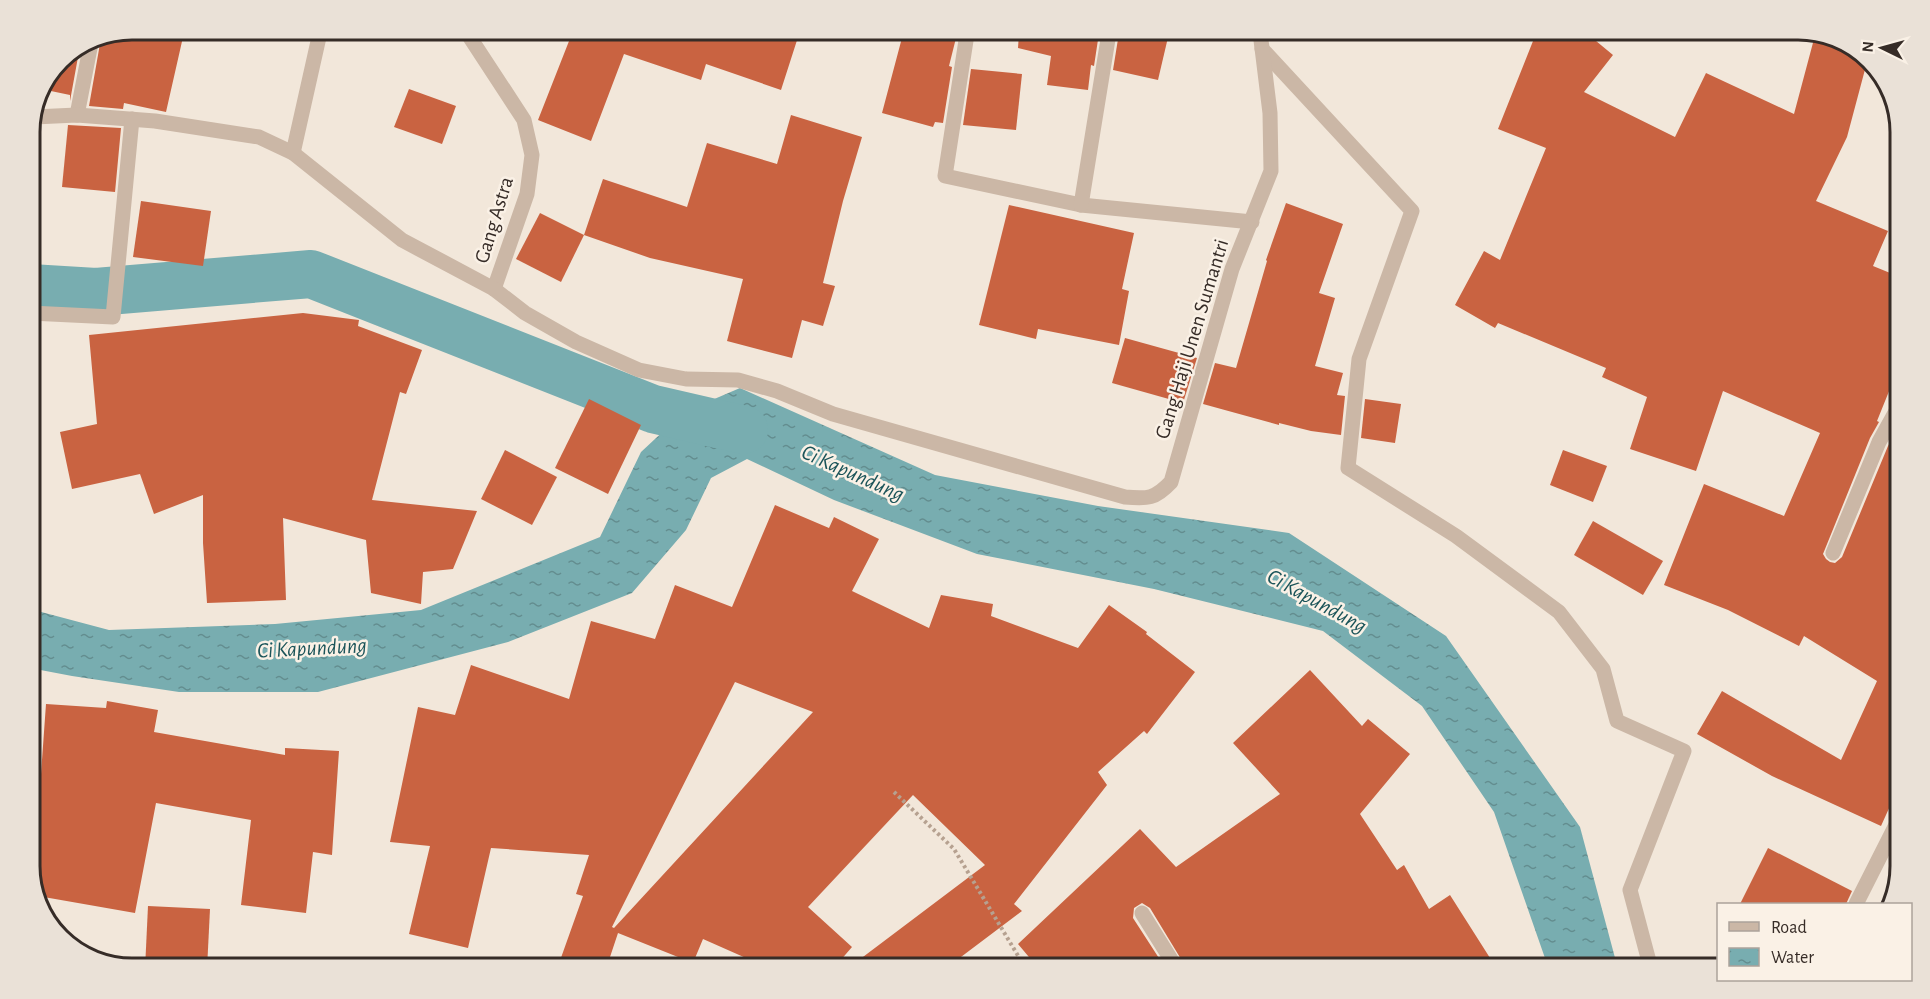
<svg xmlns="http://www.w3.org/2000/svg" width="1930" height="999" font-family="'Alegreya Sans',sans-serif">
<defs>
<pattern id="water-ripples" width="26" height="14" patternUnits="userSpaceOnUse" patternTransform="scale(1.5)"><rect width="26" height="14" fill="#78adb0"/><path d="M2 4q2-2 4 0t4 0M15 11q2-2 4 0t4 0" fill="none" stroke="#638d8f"/></pattern>
</defs>
<rect width="100%" height="100%" fill="#f2e7da"/>
<!-- water -->
<path fill="url(#water-ripples)" d="M740 388 935 475 1098 506 1289 533 1446 636 1580 827 1618 969H1548L1546 961 1494 812 1422 706 1323 631 1154 589 977 554 834 500 747 459 711 478 686 530 632 593 508 642 318 692H179L72 676 30 668V609L109 630 275 624 421 610 600 537 641 452 684 412Z"/>
<g fill="none" stroke-linecap="round" stroke-linejoin="round">
<!-- canal -->
<path stroke="#78adb0" stroke-width="48" d="M30 288 96 292 311 274 653 409 744 430"/>
</g>
<!-- building -->
<g fill="#c96341" fill-rule="evenodd">
<path d="M1537 31H1584L1613 55 1584 92 1675 137 1706 73 1794 114 1814 39 1854 50 1867 62 1847 137 1816 201 1888 231 1873 266 1900 277V364L1877 421 1879 422 1870 438 1823 554 1826 559 1830 562 1835 563 1842 557 1888 446 1896 431 1900 432V784L1881 826 1772 776 1697 734 1722 691 1841 760 1877 681 1804 636 1799 646 1728 610 1664 585 1704 484 1784 516 1820 433 1723 391 1696 471 1630 449 1647 397 1602 377 1606 368 1498 323 1495 328 1455 305 1484 251 1500 260 1546 148 1498 129Z"/>
<path d="M1019 33H1099L1094 66 1091 65 1088 90 1047 85 1051 56 1018 48Z"/>
<path d="M1119 33H1169L1158 80 1113 70Z"/>
<path d="M799 34 781 90 706 64 701 80 624 54 591 141 538 120 571 36Z"/>
<path d="M903 34H957L949 66 952 67 943 123 935 122 933 127 882 113Z"/>
<path d="M183 37 166 112 124 103 123 109 89 106 101 38Z"/>
<path d="M80 46 70 101V95L46 90 60 60Z"/>
<path d="M971 69 1022 74 1016 130 963 125Z"/>
<path d="M409 89 456 106 442 144 394 127Z"/>
<path d="M791 115 862 137 843 201 823 283 835 286 823 326 802 320 792 358 727 341 743 279 650 258 584 235 603 179 687 207 707 143 777 164Z"/>
<path d="M68 125 121 128 115 192 62 187Z"/>
<path d="M141 201 211 211 203 266 133 257Z"/>
<path d="M1286 203 1343 224 1319 293 1335 298 1315 366 1343 373 1337 395 1345 396 1341 435 1311 431 1279 423V425L1203 404 1215 363 1236 368 1267 261 1266 260Z"/>
<path d="M1009 205 1134 233 1122 289 1129 291 1119 345 1038 329 1036 339 979 325Z"/>
<path d="M540 213 584 235 561 282 516 259Z"/>
<path d="M303 313 359 320 358 326 422 350 406 394 400 392 372 500 477 511 453 569 423 572 421 604 371 593 366 540 283 518 286 600 207 603 203 543V495L154 514 140 474 72 489 60 432 97 424 89 335Z"/>
<path d="M1125 338 1197 358 1183 403 1112 383Z"/>
<path d="M589 399 641 425 608 494 555 468Z"/>
<path d="M1365 399 1401 404 1395 443 1361 438Z"/>
<path d="M505 450 557 477 532 525 481 499Z"/>
<path d="M1563 450 1607 466 1593 502 1550 485Z"/>
<path d="M775 505 829 528 834 517 879 539 852 591 929 628 941 595 993 604 991 616 1078 648 1109 605 1147 632 1146 634 1195 672 1147 734 1144 731 1098 772 1107 785 1014 904 1022 911 945 969H847L985 865 913 795 808 907 852 947 833 969H771L703 939 693 963 618 933 606 969H557L583 896 576 894 589 855 491 848 468 948 409 934 430 846 390 842 418 707 455 715 471 665 569 699 591 621 655 639 675 585 732 607ZM735 682 813 712 614 928 612 927Z"/>
<path d="M1593 521 1663 561 1643 595 1574 555Z"/>
<path d="M1310 670 1362 726 1368 719 1410 754 1360 814 1397 870 1404 865 1429 909 1450 895 1497 969H1187L1150 908 1142 903 1134 908 1133 918 1166 969H1039L1018 944 1140 829 1176 867 1280 794 1233 743Z"/>
<path d="M107 701 158 710 154 732 285 755V748L339 751 332 855 313 852 306 913 241 905 251 820 156 803 135 913 38 896 30 874V775L41 774 46 704 106 708Z"/>
<path d="M1768 848 1852 891 1846 904H1740Z"/>
<path d="M148 906 210 909 207 969H145Z"/>
</g>
<g fill="none" stroke-linecap="round" stroke-linejoin="round">
<!-- path -->
<path stroke="#b6a190" stroke-width="4" stroke-dasharray="3 3" stroke-linecap="butt" d="M894 792 954 849 1026 969"/>
<!-- minor -->
<g stroke="#cbb7a6" stroke-width="15">
<path d="M967 34 945 176 1081 205 1252 222"/>
<path d="M469 36 524 120 532 155 527 194 494 289"/>
<path d="M1262 49 1412 211 1359 359 1348 468 1456 536 1559 612 1603 669 1617 721 1684 751 1630 890 1651 969"/>
<path d="M77 115 92 38"/>
<path d="M34 117 77 115 155 121 259 137 293 153 402 240 494 289 525 313 576 342 639 370 686 379 738 380 777 391 833 414 1125 497C1148 499 1155 499 1171 482L1232 269 1271 171 1270 113 1260 32"/>
<path d="M293 153 319 37"/>
<path d="M1081 205 1109 33"/>
<path d="M30 313 113 317 132 119"/>
<path d="M1833 553 1879 442 1900 404"/>
<path d="M1856 904 1900 817"/>
<path d="M1142 913 1177 969"/>
</g>
</g>
<g text-anchor="middle" dominant-baseline="central" stroke-width="5" stroke-linejoin="round" paint-order="stroke">
<!-- street labels -->
<g font-size="21" fill="#362c27" stroke="#faf1e6">
<text transform="translate(494 220) rotate(-73)">Gang Astra</text>
<text transform="translate(1192 339) rotate(-73)">Gang Haji Unen Sumantri</text>
</g>
<!-- water labels -->
<g font-size="22" font-style="italic" fill="#1b5459" stroke="#faf1e6">
<text transform="translate(853 473) rotate(24)">Ci Kapundung</text>
<text transform="translate(1317 601) rotate(29)">Ci Kapundung</text>
<text transform="translate(312 648) rotate(-3)">Ci Kapundung</text>
</g>
</g>
<!-- crop -->
<path d="M0 0H1930V999H0ZM132 40H1798A92 92 0 0 1 1890 132V866A92 92 0 0 1 1798 958H132A92 92 0 0 1 40 866V132A92 92 0 0 1 132 40Z" fill="#eae1d7" fill-rule="evenodd"/>
<path fill="none" stroke="#362c27" stroke-width="3" d="M132 40H1798A92 92 0 0 1 1890 132V866A92 92 0 0 1 1798 958H132A92 92 0 0 1 40 866V132A92 92 0 0 1 132 40Z"/>
<!-- legend -->
<rect x="1717" y="903" width="195" height="78" fill="#faf1e6" stroke="#aca29a" stroke-width="1.5"/>
<rect x="1729" y="922" width="30" height="9" fill="#cbb7a6" stroke="#aca29a" stroke-width="1.5"/>
<text x="1771" y="933" font-size="18" fill="#362c27">Road</text>
<rect x="1729" y="948" width="30" height="18" fill="url(#water-ripples)" stroke="#aca29a" stroke-width="1.5"/>
<text x="1771" y="963" font-size="18" fill="#362c27">Water</text>
<!-- north arrow -->
<g transform="translate(1882 48) rotate(275)" stroke="#faf1e6" stroke-width="4.5" paint-order="stroke">
<path d="M0-4.5L10 22L0 15L-10 22Z" fill="#362c27"/>
<text y="-9" font-size="16" font-weight="bold" text-anchor="middle" fill="#362c27">N</text>
</g>
</svg>
